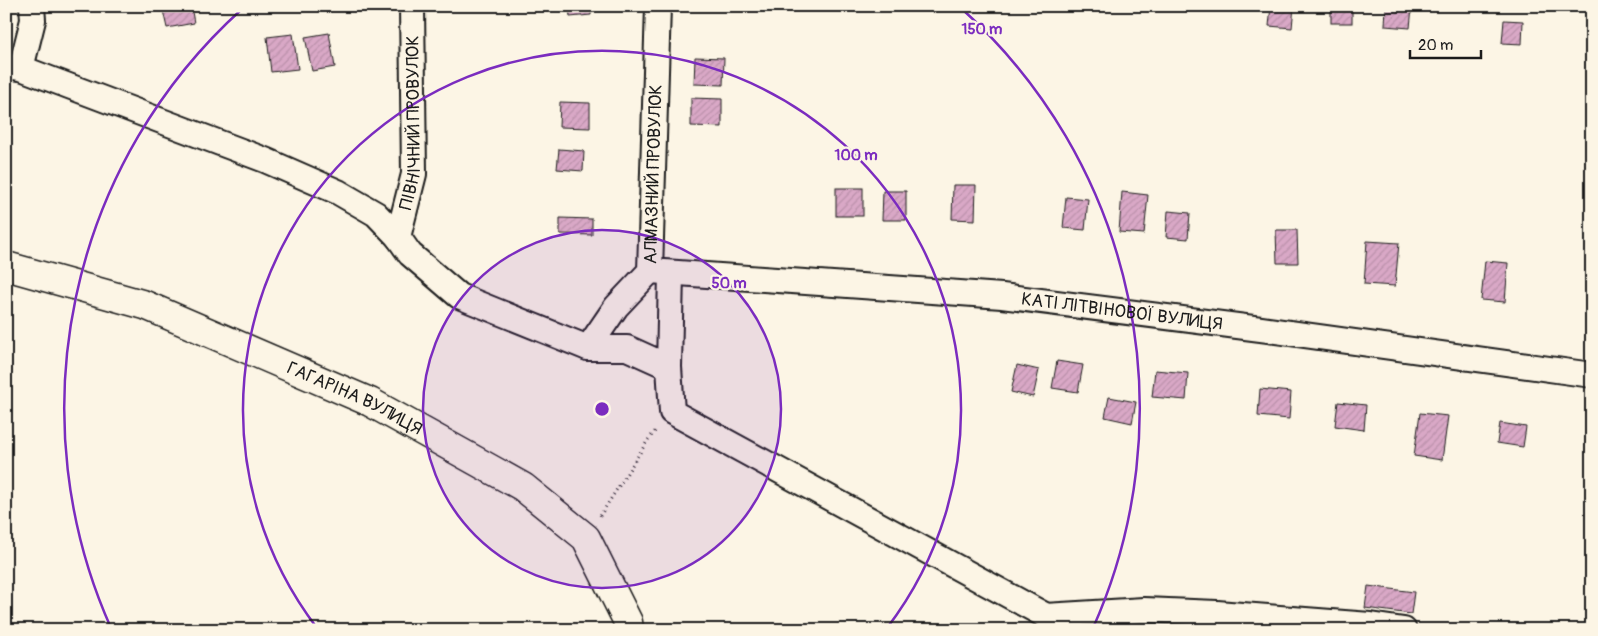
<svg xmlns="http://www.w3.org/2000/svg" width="1598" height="636" font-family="Pangolin,sans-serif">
  <defs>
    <pattern id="building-hatch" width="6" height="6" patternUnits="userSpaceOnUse" patternTransform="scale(1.25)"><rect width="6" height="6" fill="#d9a8c6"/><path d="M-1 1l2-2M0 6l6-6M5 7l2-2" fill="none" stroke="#ba90aa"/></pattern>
  </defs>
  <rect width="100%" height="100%" fill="#fcf5e5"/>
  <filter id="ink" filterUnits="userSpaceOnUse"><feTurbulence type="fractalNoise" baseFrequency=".02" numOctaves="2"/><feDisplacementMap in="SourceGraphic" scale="10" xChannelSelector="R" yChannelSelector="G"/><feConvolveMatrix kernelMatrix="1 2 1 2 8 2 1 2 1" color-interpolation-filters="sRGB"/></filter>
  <g filter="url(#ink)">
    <!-- building -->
    <g fill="url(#building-hatch)" stroke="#1c1c1c">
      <polygon points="162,6 191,6 194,23 167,28"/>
      <polygon points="569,6 591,6 591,15 570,17"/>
      <polygon points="1271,6 1294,6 1292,28 1269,26"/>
      <rect x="1331" y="6" width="21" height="17"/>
      <polygon points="1386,6 1412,7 1410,28 1385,26"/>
      <polygon points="1504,20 1523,21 1522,44 1502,43"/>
      <polygon points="329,33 335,67 312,71 305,37"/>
      <polygon points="293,34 298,69 271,72 267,37"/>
      <polygon points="1587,34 1592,34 1592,52 1586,52"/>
      <polygon points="695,57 724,58 723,85 694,84"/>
      <polygon points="691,98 722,99 722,127 691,126"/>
      <polygon points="560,102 590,103 590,128 559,127"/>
      <polygon points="559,149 584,151 583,171 557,169"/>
      <polygon points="953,185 976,185 975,220 952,219"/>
      <rect x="836" y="188" width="27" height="28"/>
      <polygon points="883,191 906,191 906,220 882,220"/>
      <polygon points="1122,192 1148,195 1144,234 1119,232"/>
      <polygon points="1066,197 1088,199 1085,230 1063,228"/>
      <polygon points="1168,211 1190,213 1188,239 1166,237"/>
      <polygon points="560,218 592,219 592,235 560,234"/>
      <polygon points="1276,230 1297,230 1298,263 1277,263"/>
      <polygon points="1367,241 1399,243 1395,286 1364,284"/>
      <polygon points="1485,261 1508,263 1505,302 1481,300"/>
      <polygon points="1592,272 1592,308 1590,308"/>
      <polygon points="1057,361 1083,365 1078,392 1052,388"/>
      <polygon points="1017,365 1039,370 1033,397 1011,392"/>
      <polygon points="1155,370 1188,373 1186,400 1152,397"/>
      <polygon points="1260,389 1291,392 1289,419 1258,416"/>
      <polygon points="1109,397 1136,402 1132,423 1105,417"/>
      <polygon points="1338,402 1366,405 1364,430 1335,426"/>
      <polygon points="1420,413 1448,416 1442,460 1414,456"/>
      <polygon points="1500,423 1526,427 1523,447 1497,443"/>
      <polygon points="1368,586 1414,592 1411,614 1365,608"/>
    </g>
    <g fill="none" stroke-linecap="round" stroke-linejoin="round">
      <!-- minor casing -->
      <g stroke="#1c1c1c" stroke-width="28">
        <g id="minor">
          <polyline points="6,66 21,68 265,160 338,192 376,214 398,237 410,254 459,296 588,348 627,348 669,367 672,412 1072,630"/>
          <polyline points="21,68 33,20 32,6"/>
          <path id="s1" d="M 398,237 L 414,174 L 412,6"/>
          <path id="s2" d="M 650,271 L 1002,296 L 1261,329 L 1592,375"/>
          <path id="s3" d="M 588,348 L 616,307 L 650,271 L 658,6"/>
          <polyline points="669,367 671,273"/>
          <polyline points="1045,616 1144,610 1217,613 1370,625 1404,630"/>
        </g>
      </g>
      <!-- secondary casing -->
      <g stroke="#1c1c1c" stroke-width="31">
        <g id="secondary">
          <path id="s4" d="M 6,266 L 145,305 L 370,402 L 523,487 L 586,538 L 628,622 L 629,630"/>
        </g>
      </g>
      <!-- path -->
      <polyline stroke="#1c1c1c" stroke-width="3" stroke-dasharray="1 4" stroke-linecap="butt" points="600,516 648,440 657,429"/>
      <!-- minor -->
      <use href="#minor" stroke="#fcf5e5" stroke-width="24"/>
      <!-- secondary -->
      <use href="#secondary" stroke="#fcf5e5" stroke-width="28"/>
    </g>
  </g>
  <!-- distance rings -->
  <circle cx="602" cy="409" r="179" fill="#7b2cbf" fill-opacity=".12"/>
  <g fill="none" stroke="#7b2cbf" stroke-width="2.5">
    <circle cx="602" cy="409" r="179"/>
    <path d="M317 628A359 359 0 1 1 887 628"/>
    <path d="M111 628A538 538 0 0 1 242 9M962 9A538 538 0 0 1 1093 628"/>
  </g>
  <g text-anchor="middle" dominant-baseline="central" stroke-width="4.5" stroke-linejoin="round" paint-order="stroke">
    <!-- street labels -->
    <g font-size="18" fill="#1c1c1c" stroke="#fcf5e5">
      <text stroke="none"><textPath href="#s1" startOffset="116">ПІВНІЧНИЙ ПРОВУЛОК</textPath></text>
      <text stroke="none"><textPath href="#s3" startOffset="196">АЛМАЗНИЙ ПРОВУЛОК</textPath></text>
      <text stroke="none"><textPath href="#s2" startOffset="474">КАТІ ЛІТВІНОВОЇ ВУЛИЦЯ</textPath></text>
      <text stroke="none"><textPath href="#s4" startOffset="374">ГАГАРІНА ВУЛИЦЯ</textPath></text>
    </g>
  </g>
  <circle cx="602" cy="409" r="8" fill="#7b2cbf" stroke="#fcf5e5" stroke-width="2.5"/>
  <g font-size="15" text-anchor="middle" font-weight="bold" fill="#7b2cbf" stroke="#fcf5e5" stroke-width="4.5" stroke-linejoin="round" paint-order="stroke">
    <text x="982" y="34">150 m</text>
    <text x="856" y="160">100 m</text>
    <text x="729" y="288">50 m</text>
  </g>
  <!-- margin -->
  <rect width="1598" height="636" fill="none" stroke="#fcf5e5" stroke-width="25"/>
  <rect x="12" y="12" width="1573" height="611" fill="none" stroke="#1c1c1c" stroke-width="2" filter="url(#ink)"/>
  <!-- scale -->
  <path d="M1410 50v8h71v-8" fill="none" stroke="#1c1c1c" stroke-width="2.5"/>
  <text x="1418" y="50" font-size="15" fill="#1c1c1c" stroke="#fcf5e5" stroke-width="4" paint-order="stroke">20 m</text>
</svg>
